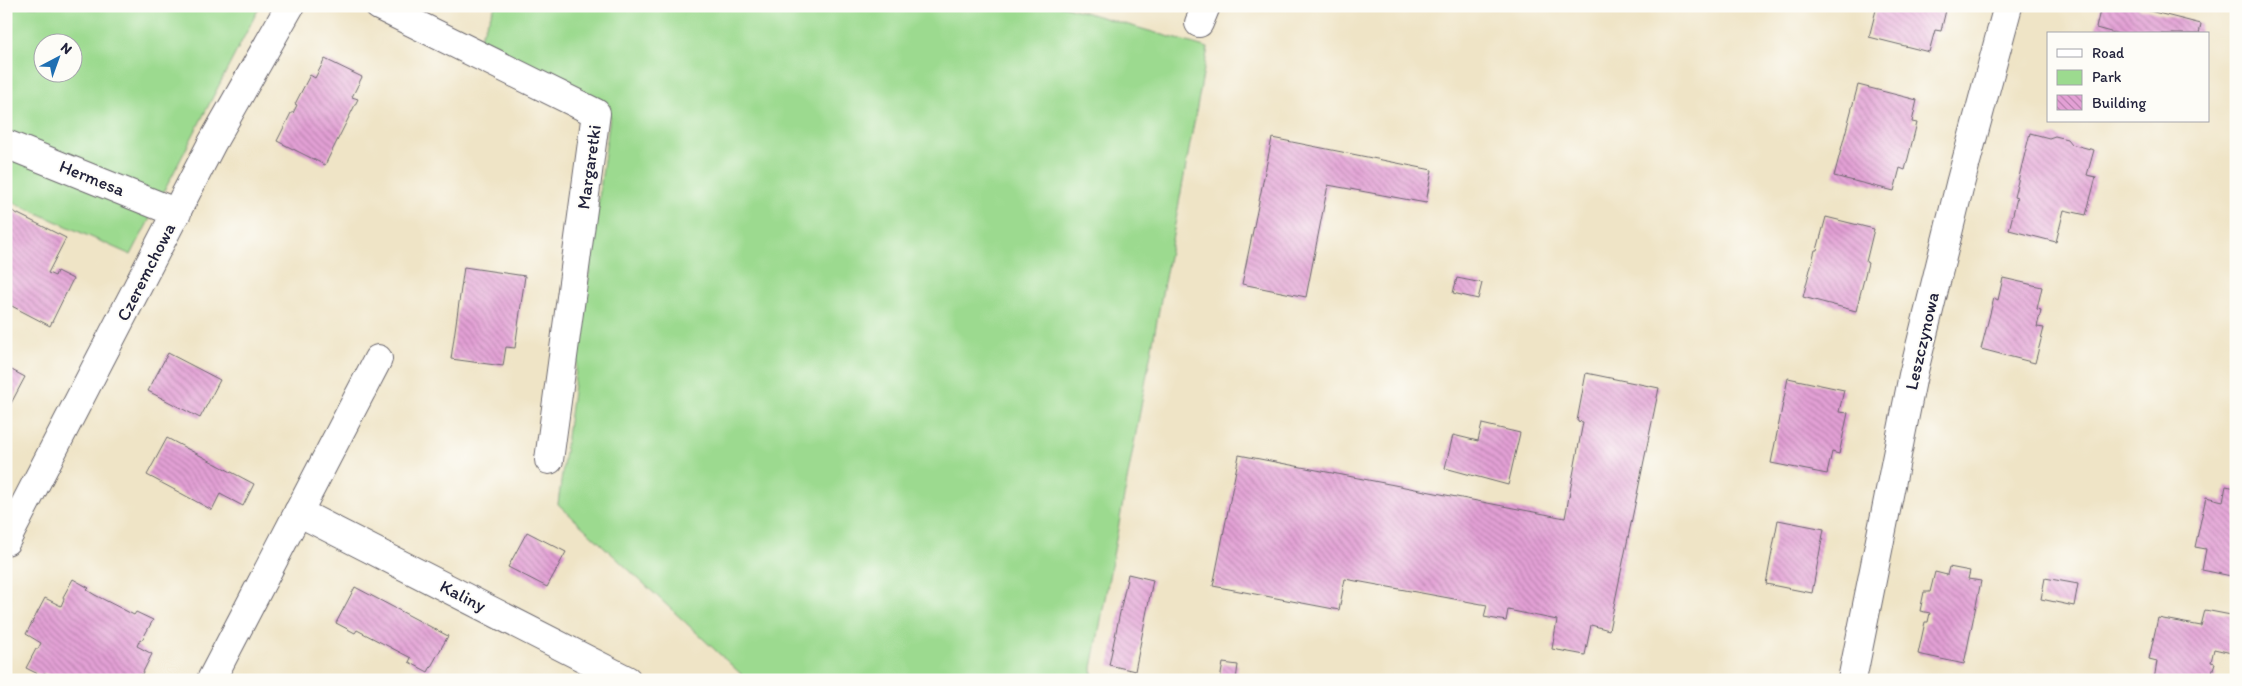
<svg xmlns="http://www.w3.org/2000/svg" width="2242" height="686" font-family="Itim,sans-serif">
  <defs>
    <pattern id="building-back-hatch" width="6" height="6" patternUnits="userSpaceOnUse" patternTransform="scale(1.25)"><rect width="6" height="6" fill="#e3a0d5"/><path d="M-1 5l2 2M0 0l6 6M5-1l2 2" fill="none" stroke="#b882ae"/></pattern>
  </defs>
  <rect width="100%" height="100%" fill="#fdfcf7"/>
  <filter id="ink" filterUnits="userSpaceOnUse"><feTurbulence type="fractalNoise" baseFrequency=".02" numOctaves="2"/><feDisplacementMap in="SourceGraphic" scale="10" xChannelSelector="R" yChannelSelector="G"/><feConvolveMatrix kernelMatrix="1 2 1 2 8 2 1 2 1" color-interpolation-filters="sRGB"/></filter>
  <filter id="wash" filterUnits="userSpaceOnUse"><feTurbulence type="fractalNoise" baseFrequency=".0096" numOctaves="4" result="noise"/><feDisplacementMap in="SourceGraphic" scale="20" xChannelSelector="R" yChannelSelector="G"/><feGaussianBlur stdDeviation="1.12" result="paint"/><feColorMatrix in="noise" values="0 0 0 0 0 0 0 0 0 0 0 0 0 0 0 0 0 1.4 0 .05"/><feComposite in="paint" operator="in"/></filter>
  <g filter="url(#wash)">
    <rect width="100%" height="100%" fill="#efe4c6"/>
    <!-- green -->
    <g fill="#9cda8f" stroke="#5f7e65" fill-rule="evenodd">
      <path d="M 6,6 L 260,6 L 131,255 L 6,199 ZM 42,42 L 72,42 L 72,72 L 42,72 Z"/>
      <polygon points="495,6 1063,6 1208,48 1092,668 1093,680 740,680 741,674 558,504 610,116 472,54"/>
    </g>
    <g id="blocks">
      <!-- building -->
      <g fill="url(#building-back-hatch)">
        <polygon points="1877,6 1947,6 1941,31 1935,30 1929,52 1869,37"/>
        <polygon points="2101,6 2139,6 2138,8 2201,24 2199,34 2118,34 2096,28"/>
        <polygon points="325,59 362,77 352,97 358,99 325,165 277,141 291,113 293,113 297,105 295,104 310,75 315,78"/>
        <polygon points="1858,85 1917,100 1912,122 1917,123 1905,170 1900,168 1894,191 1834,176"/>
        <polygon points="2030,133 2049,138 2055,136 2067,139 2071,144 2094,150 2087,175 2096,177 2086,215 2064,210 2056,242 2009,230 2017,198 2014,197"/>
        <polygon points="1272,138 1432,170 1426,203 1328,185 1306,297 1242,284"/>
        <polygon points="6,208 66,238 48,273 55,276 57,271 73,279 50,326 6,303"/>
        <polygon points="1826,217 1874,229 1866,262 1868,263 1856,311 1803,297 1815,250 1817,250"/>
        <polygon points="464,267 525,276 515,348 506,347 503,366 451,359"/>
        <polygon points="1457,278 1482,283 1478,299 1453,293"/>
        <polygon points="2003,278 2042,287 2037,309 2041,310 2037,327 2044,328 2035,363 1981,349 1994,298 1998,300"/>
        <polygon points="168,353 220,380 200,418 148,391"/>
        <polygon points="6,367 25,377 8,409 6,408"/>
        <polygon points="1586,373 1659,388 1609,630 1591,625 1585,655 1552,649 1557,620 1508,610 1506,621 1484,617 1487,605 1345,579 1339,610 1213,586 1239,455 1565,518 1583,422 1577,421"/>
        <polygon points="1788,378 1844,390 1839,412 1848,413 1839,454 1832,452 1827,474 1771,463"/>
        <polygon points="1482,424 1520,433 1508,485 1445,468 1453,435 1478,441"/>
        <polygon points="167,438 254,484 243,506 220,494 212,510 147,475"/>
        <polygon points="2226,486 2236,488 2236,577 2202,570 2206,549 2195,547 2206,497 2223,501"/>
        <polygon points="1778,520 1824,529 1812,593 1766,584"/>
        <polygon points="527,532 566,552 547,587 508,567"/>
        <polygon points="1949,567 1970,571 1968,579 1981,581 1964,664 1918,654 1925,622 1928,622 1930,613 1920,611 1924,592 1930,592 1935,572 1947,575"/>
        <polygon points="1128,574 1153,580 1135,671 1109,665"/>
        <polygon points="2045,578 2078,584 2074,606 2041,599"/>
        <polygon points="73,579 89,588 87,590 95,595 134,615 136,612 153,620 142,640 140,639 137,646 152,654 139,680 57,680 44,673 42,676 26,668 36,649 38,649 41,643 26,634 45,598 61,606 64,599 63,597"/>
        <polygon points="355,587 448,636 428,672 409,662 411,658 357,630 355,633 336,623"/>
        <polygon points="2205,610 2236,616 2236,654 2214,649 2211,662 2215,663 2212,672 2216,674 2214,680 2154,680 2157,661 2149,659 2158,618 2201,626"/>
        <polygon points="1223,663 1238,665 1236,680 1220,680"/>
      </g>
    </g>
  </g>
  <g filter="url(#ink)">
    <use href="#blocks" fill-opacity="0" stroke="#6a666c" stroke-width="1"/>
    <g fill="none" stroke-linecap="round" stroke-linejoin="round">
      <!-- minor casing -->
      <g stroke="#6a666c" stroke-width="30">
        <g id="minor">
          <polyline points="379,6 596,113 549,460"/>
          <polyline points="1199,23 1206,6"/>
          <polyline points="6,144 177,213"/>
          <polyline points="298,512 627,680"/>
          <polyline points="6,541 212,143 290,6"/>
          <polyline points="211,680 378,359"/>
          <polyline points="1852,680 1913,375 1960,184 2008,6"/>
        </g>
      </g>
      <!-- minor -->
      <use href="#minor" stroke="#fff" stroke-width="28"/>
    </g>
  </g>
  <g text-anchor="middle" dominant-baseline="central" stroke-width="4" stroke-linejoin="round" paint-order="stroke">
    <!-- street labels -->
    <g font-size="18" fill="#22223b" stroke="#fdfcf7">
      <text transform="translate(589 167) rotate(-82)">Margaretki</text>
      <text transform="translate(92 178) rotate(22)">Hermesa</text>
      <text transform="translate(146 272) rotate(-63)">Czeremchowa</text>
      <text transform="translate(1922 341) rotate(-77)">Leszczynowa</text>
      <text transform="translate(463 596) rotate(27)">Kaliny</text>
    </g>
  </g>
  <!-- margin -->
  <rect width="2242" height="686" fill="none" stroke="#fdfcf7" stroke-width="25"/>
  <!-- legend -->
  <rect x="2047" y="32" width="162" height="90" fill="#fdfcf7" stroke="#a5a5ac"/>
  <rect x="2057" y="49" width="25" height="8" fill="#ffffff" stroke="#a5a5ac"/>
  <text x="2092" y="58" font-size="15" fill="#22223b">Road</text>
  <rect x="2057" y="70" width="25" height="15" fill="#9cda8f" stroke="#a5a5ac"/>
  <text x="2092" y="82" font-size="15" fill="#22223b">Park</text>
  <rect x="2057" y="95" width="25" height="15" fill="url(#building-back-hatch)" stroke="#a5a5ac"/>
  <text x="2092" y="108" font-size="15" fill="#22223b">Building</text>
  <!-- north arrow -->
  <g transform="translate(58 58) rotate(41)"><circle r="24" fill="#fdfcf7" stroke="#a5a5ac"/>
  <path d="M0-4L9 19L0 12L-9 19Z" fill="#1f6fb2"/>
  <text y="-8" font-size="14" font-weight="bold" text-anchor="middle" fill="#22223b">N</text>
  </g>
</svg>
